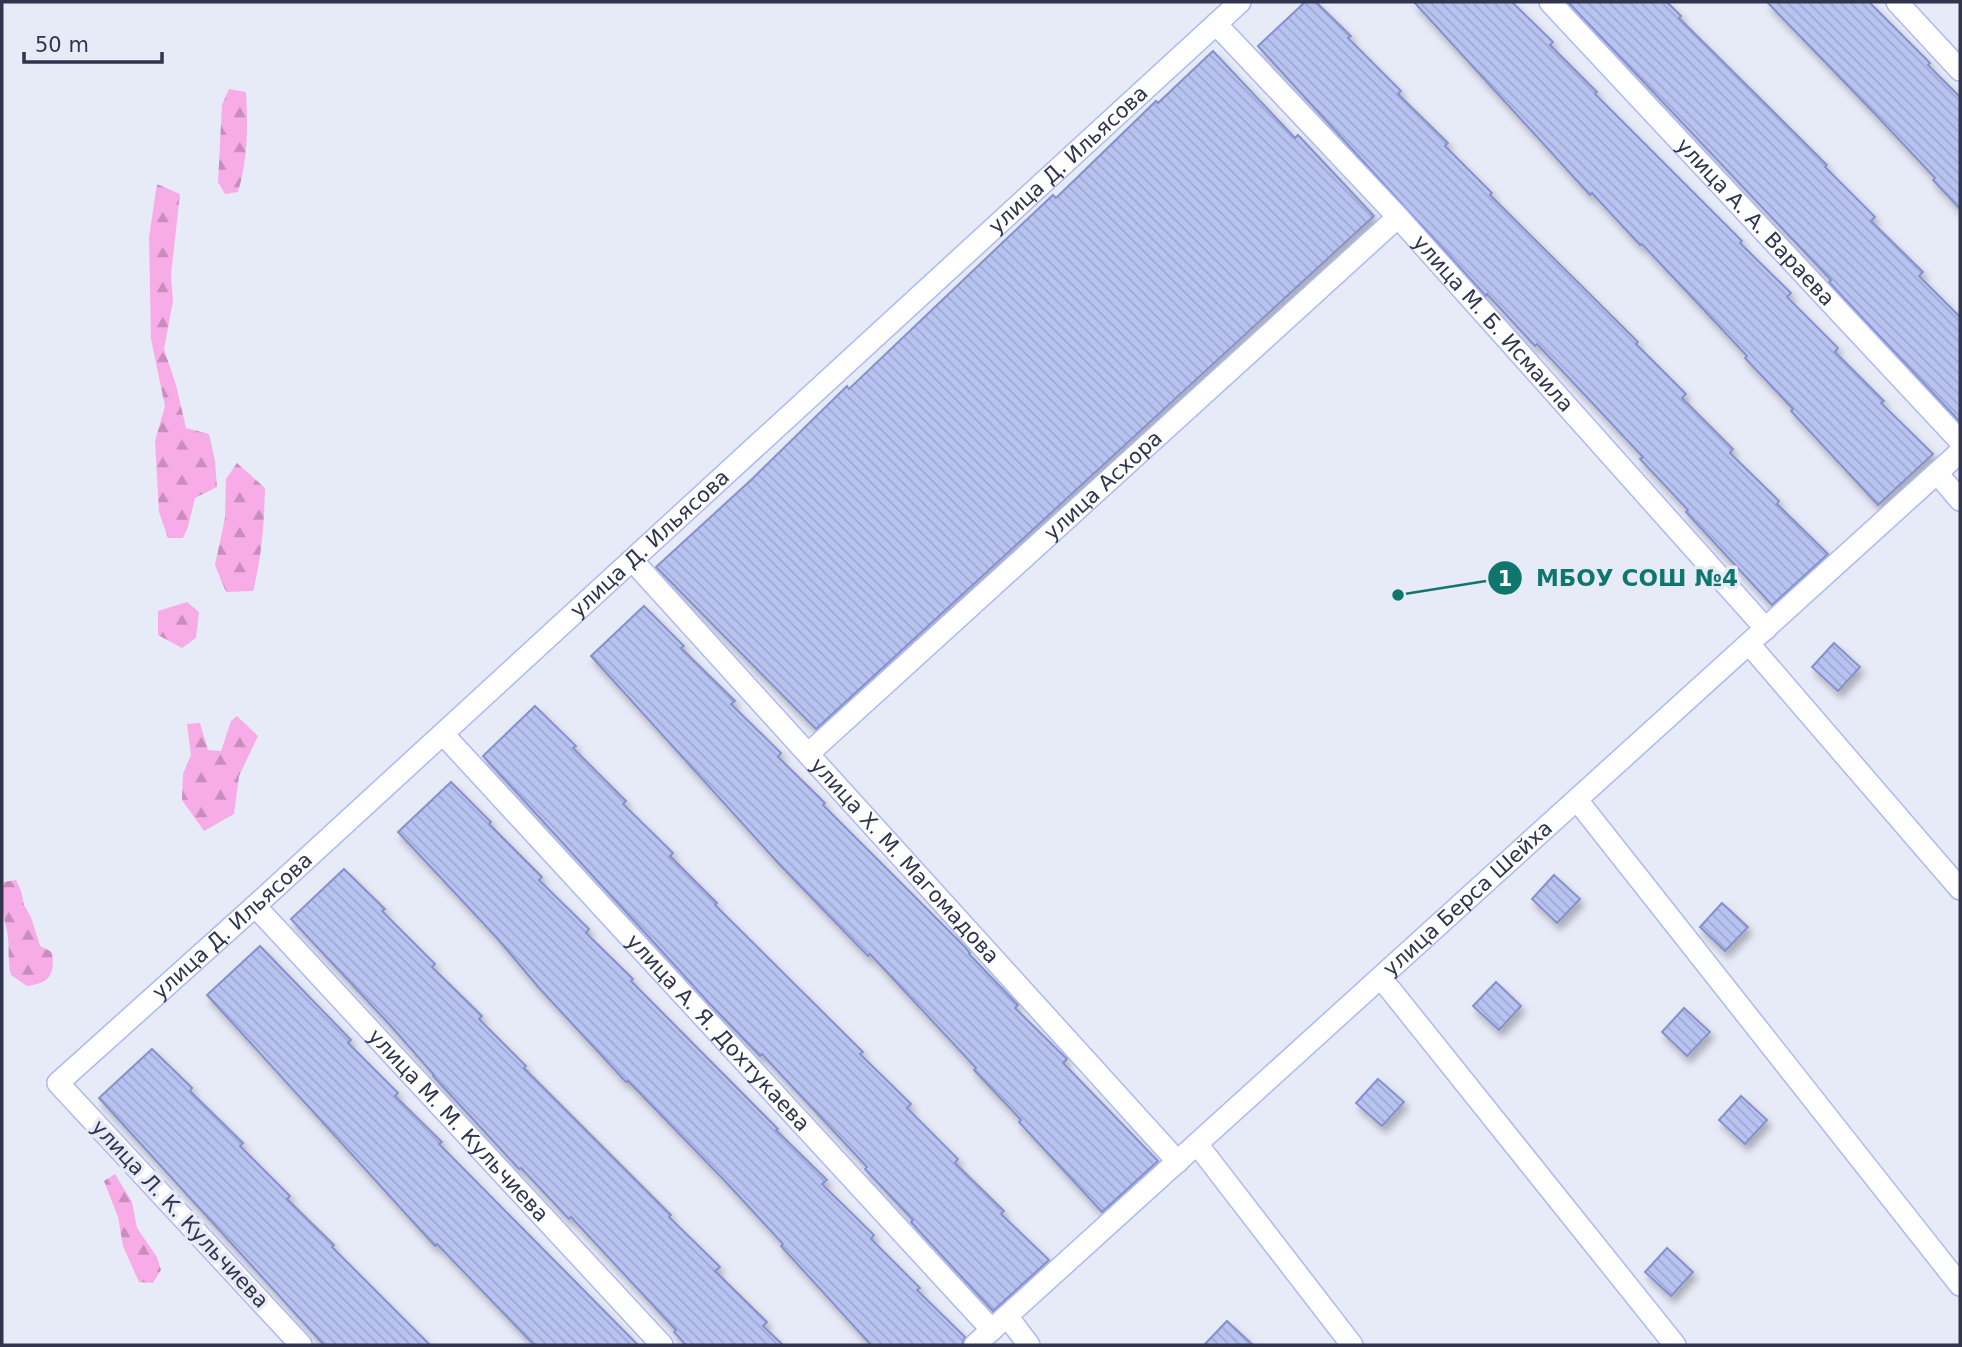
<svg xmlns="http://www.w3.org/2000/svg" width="1962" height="1347" font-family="'DejaVu Sans',sans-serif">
  <defs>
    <pattern id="forest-firs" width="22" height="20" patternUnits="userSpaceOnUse" patternTransform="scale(1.75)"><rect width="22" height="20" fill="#f8ace7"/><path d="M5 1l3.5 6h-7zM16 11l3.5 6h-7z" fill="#c98dbd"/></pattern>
    <pattern id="building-back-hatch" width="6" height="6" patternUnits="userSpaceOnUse" patternTransform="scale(1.75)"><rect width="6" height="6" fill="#b8c3f1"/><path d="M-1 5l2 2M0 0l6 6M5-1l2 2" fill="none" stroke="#9ea8d0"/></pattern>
    <filter id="shadow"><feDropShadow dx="3.5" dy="6" stdDeviation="3.5" flood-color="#0004"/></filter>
  </defs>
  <rect width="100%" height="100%" fill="#e7eaf7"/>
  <!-- forest -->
  <g fill="url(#forest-firs)">
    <path d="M 229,89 L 246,92 C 248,127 248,158 238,192 L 225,194 L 218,182 L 222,105 Z"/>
    <polygon points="157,184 180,194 171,275 173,301 164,349 176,385 186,428 209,434 215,461 217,487 195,498 188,527 183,538 168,538 159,512 155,441 165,406 151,339 149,237"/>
    <path d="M 237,463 L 265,488 C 264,523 262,557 253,591 L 226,592 L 215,565 L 225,518 L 226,479 Z"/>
    <polygon points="187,602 199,612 196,638 182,648 158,635 158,611"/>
    <polygon points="237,716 258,736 239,776 234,814 204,831 182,800 183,774 191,755 187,724 200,723 208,750 221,751 231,721"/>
    <path d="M 16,880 L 21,891 L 24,905 L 31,917 L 40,946 L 52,952 C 55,975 50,983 27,986 L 11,975 C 7,961 10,945 7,931 C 3,915 0,899 4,882 Z"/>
    <polygon points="115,1174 132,1202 137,1228 157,1257 161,1270 153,1283 139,1282 123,1246 118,1217 104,1181"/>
  </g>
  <!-- building -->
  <g fill="url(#building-back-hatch)" stroke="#8591ca" stroke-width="2" filter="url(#shadow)">
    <polygon points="1305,2 1316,2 1351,36 1348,38 1401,91 1398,94 1448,143 1445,146 1492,193 1490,195 1638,342 1636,344 1686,394 1682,398 1733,449 1730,453 1779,501 1777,504 1828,554 1772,605 1686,512 1688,510 1640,459 1643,457 1537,344 1535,346 1487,294 1486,296 1258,46"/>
    <polygon points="1414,2 1512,2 1553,42 1550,45 1597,92 1595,94 1742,241 1740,243 1791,293 1787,297 1838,348 1835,352 1884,401 1881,403 1933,454 1878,505 1791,411 1793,409 1745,358 1747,356 1642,244 1640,245 1592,193 1590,195"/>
    <polygon points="1568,2 1667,2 1681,16 1679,18 1827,165 1825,167 1875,217 1871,221 1923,272 1919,276 1960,317 1960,422 1829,282 1831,280"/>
    <polygon points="1767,2 1869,2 1930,63 1928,65 1960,97 1960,209 1933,180 1935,178 1876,115"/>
    <polygon points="1213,51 1295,138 1298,135 1374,216 816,729 656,567 751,480 847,386 849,389 1001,244 1053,195 1056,198 1156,101 1158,103"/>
    <polygon points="644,606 684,646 681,648 735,701 731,704 781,753 778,757 825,803 823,805 965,947 970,953 969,954 1018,1005 1015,1008 1067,1059 1063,1063 1158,1161 1102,1212 1019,1122 1021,1120 974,1070 976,1068 870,954 868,956 780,865 591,656"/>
    <polygon points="1834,643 1860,667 1838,691 1812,667"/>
    <polygon points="535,706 576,746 573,748 626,801 623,804 673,853 670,856 717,903 715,905 863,1052 860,1054 911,1104 907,1108 958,1159 955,1163 1004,1211 1001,1214 1049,1260 993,1311 911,1222 913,1220 865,1169 867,1167 762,1054 760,1056 711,1005 483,756"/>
    <polygon points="451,782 491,822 489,824 542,877 539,880 589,929 586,933 633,979 631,981 778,1129 776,1130 827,1180 822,1184 874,1235 871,1239 920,1288 917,1290 965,1337 962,1345 871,1345 781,1246 783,1244 724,1180 628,1081 626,1082 540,989 497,938 398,832"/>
    <polygon points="344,869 385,909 382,911 435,964 432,967 482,1016 479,1019 526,1066 524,1068 671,1215 669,1217 720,1267 715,1271 767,1322 763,1326 783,1345 686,1345 674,1332 676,1330 571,1217 569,1219 521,1168 519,1169 433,1076 434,1075 390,1025 291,919"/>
    <polygon points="1554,875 1580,899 1557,923 1532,899"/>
    <polygon points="1722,903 1748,927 1725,951 1700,927"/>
    <polygon points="260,946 351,1040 348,1043 398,1093 395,1096 442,1142 439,1144 638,1345 534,1345 437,1244 435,1246 207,995"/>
    <polygon points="1496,982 1521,1006 1499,1030 1473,1006"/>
    <polygon points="1684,1008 1710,1032 1687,1056 1662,1032"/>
    <polygon points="152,1049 192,1088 190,1091 243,1143 240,1146 290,1196 287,1199 334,1245 332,1247 430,1345 324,1345 99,1098"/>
    <polygon points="1378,1079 1404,1102 1382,1126 1356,1103"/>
    <polygon points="1741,1096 1767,1120 1745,1144 1719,1120"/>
    <polygon points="1667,1248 1693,1272 1671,1296 1645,1272"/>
    <polygon points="1227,1321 1253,1345 1204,1345"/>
  </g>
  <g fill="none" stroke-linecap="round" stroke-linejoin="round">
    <!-- minor casing -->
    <g stroke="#acb9f4" stroke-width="24">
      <g id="minor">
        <path id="s1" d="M 1550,2 L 1960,441"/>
        <polyline points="1897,2 1960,70"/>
        <path id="s2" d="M 1216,24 L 1398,217 L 1766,629"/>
        <polyline points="1937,473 1960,500"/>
        <path id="s3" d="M 632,560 L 1178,1162"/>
        <polyline points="1749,644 1960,889"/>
        <path id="s4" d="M 443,734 L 992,1330"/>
        <path id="s5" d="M 808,754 L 1398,217"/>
        <polyline points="1577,800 1960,1285"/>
        <path id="s6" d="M 255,906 L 662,1345"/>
        <polyline points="1381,978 1675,1345"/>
        <polyline points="1197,1144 1352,1345"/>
        <polyline points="1007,1316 1029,1345"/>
        <path id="s7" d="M 301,1345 L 58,1083 L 255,906 L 1240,2"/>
        <path id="s8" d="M 975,1345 L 1960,452"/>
      </g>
    </g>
    <!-- minor -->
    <use href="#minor" stroke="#fff" stroke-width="21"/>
  </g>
  <g text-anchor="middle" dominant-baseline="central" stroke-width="7" stroke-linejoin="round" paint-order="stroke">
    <!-- street labels -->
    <g font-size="21" fill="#30354d" stroke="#e7eaf7">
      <text stroke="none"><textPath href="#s7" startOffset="1726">улица Д. Ильясова</textPath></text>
      <text stroke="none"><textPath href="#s1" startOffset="301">улица А. А. Вараева</textPath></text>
      <text stroke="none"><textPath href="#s2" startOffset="408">улица М. Б. Исмаила</textPath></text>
      <text stroke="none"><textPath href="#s5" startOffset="399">улица Асхора</textPath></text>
      <text stroke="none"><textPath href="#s7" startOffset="1158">улица Д. Ильясова</textPath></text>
      <text stroke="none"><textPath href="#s3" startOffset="406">улица Х. М. Магомадова</textPath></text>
      <text stroke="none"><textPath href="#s8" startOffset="665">улица Берса Шейха</textPath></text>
      <text stroke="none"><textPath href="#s7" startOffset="592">улица Д. Ильясова</textPath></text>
      <text stroke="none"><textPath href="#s4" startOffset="406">улица А. Я. Дохтукаева</textPath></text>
      <text stroke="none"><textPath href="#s6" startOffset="299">улица М. М. Кульчиева</textPath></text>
      <text transform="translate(180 1214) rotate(47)">улица Л. К. Кульчиева</text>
    </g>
  </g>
  <!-- callouts -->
  <path fill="none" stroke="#0f766e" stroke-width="2.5" d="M1398 595L1505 578"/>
  <g fill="#0f766e" stroke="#e7eaf7" stroke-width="2.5">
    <circle cx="1398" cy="595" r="7"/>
    <circle cx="1505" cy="578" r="18"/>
  </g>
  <g font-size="21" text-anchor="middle" font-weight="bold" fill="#fff">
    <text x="1505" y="586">1</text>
  </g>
  <g font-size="23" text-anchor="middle" font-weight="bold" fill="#0f766e" stroke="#e7eaf7" stroke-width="7" stroke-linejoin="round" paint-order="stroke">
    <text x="1637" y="586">МБОУ СОШ №4</text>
  </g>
  <!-- border -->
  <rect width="1962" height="1347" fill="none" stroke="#30354d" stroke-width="7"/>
  <!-- scale -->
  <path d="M24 52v10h138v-10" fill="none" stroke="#30354d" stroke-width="3.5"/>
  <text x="35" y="52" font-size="21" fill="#30354d" stroke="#e7eaf7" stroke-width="5" paint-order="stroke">50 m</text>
</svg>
